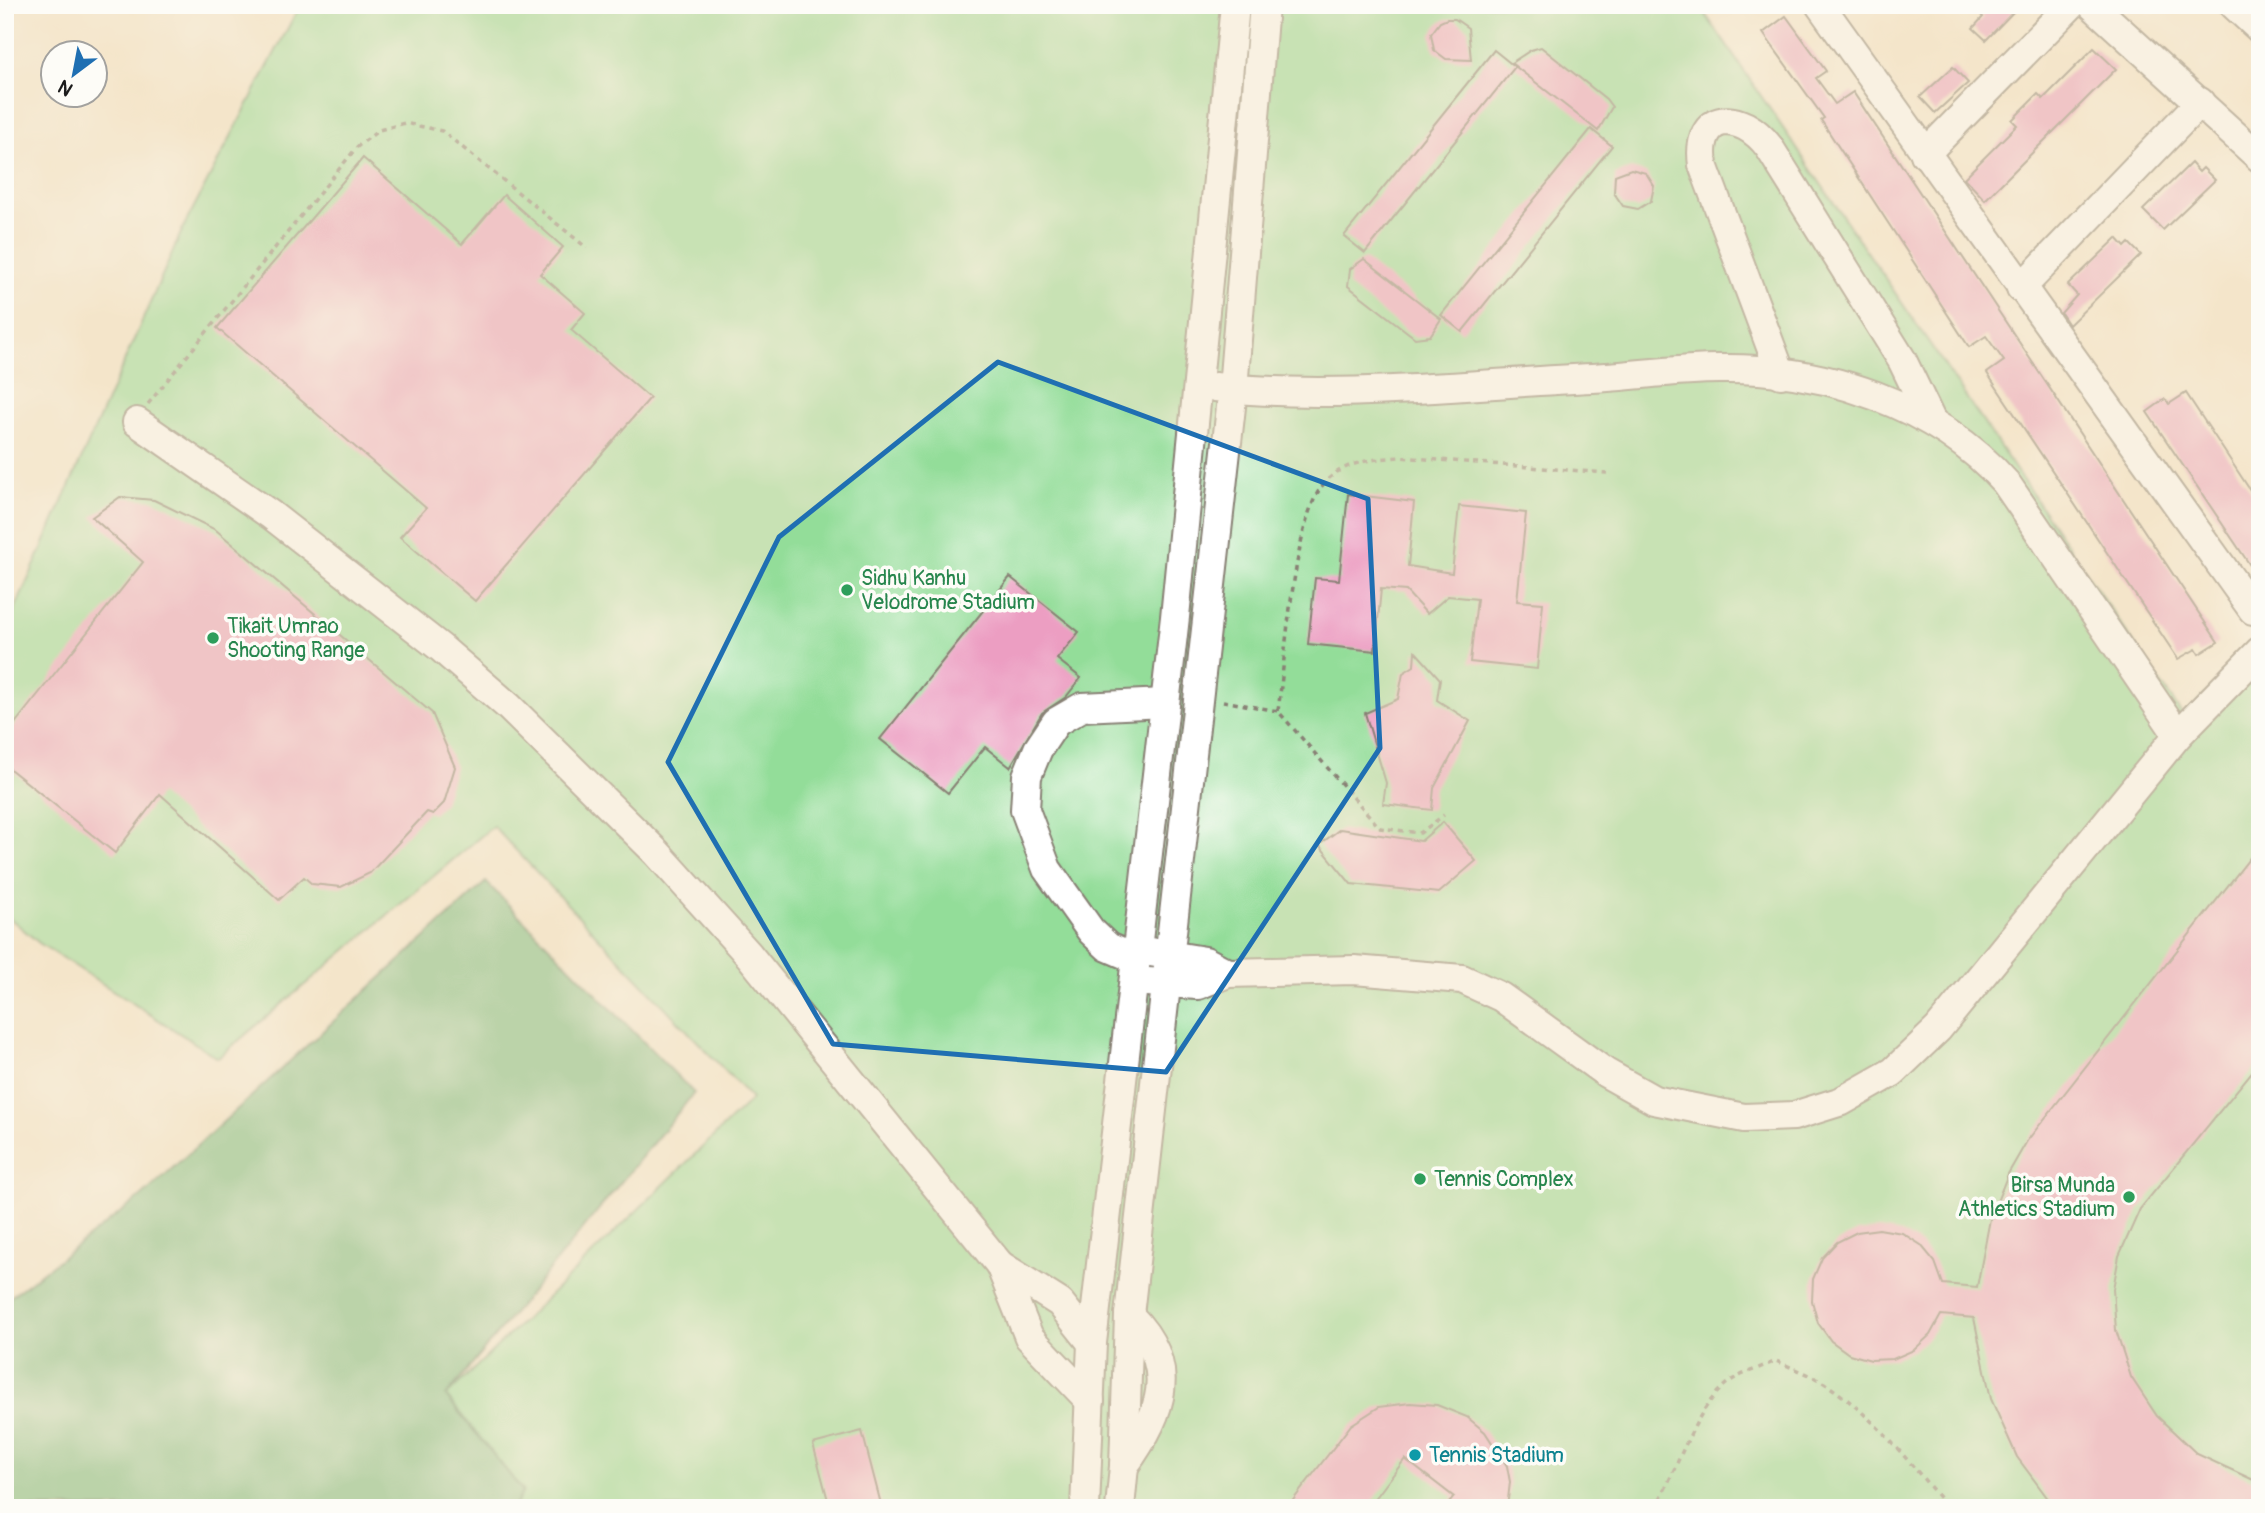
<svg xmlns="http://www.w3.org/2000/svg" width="2265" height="1513" font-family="Pangolin,sans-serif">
  <rect width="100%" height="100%" fill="#fdfcf7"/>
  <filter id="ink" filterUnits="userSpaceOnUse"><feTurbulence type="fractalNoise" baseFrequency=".0143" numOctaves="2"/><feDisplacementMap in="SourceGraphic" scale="14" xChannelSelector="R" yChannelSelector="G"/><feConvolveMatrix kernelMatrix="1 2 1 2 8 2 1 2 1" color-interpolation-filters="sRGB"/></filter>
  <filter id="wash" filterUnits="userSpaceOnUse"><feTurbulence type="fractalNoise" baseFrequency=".00686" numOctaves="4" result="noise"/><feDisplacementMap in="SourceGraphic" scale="28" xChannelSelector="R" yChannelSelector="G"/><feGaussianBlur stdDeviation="1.57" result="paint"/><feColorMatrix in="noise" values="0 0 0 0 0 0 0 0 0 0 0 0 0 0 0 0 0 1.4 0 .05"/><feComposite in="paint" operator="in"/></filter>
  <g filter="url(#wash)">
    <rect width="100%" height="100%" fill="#f4e5cb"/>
    <!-- green -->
    <polygon fill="#93dd99" stroke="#587c5a" stroke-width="2" points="300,5 1699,5 2184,717 2260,638 2260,1508 514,1508 523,1491 446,1396 752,1099 493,826 218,1058 39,943 5,914 5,632 184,226"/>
    <!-- forest -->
    <polygon fill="#76bc81" stroke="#496c4e" stroke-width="2" points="486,882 694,1093 446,1396 523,1491 514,1508 5,1508 5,1301 142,1196"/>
    <g id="blocks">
      <!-- building -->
      <g fill="#ec9ec2">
        <polygon points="1971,5 2020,5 1986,40 1973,28 1983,17"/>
        <polygon points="1786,16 1826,71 1816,78 1835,104 1853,92 2218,642 2199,654 2196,649 2178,659 1987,373 2004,361 1986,336 1969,347 1821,120 1824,118 1763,33"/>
        <polygon points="1447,19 1455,19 1468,28 1471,60 1446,59 1434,50 1431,34 1440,22"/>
        <polygon points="1541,47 1606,99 1612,107 1598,131 1511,63 1531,50"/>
        <polygon points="2094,48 2116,69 1985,200 1964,178 2017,125 2012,120 2038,94 2043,99"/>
        <polygon points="1494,50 1515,67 1365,253 1344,236"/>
        <polygon points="1953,67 1968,83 1935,113 1920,97"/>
        <polygon points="1591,129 1612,146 1462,332 1441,315"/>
        <polygon points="363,158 462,244 504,195 563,247 540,274 585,313 571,330 650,398 475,601 400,537 426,508 217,328"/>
        <polygon points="2191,163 2199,172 2203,168 2215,180 2163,230 2143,210"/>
        <polygon points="1631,169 1646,173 1654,186 1651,201 1638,209 1623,206 1614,193 1615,175"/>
        <polygon points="2117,238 2125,247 2129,243 2141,255 2069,325 2061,313 2077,295 2068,285"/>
        <polygon points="1364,259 1441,319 1430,336 1415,338 1348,286 1350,269"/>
        <polygon points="2186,393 2260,505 2260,580 2147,412 2165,399 2169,404"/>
        <polygon points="1348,494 1414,502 1408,566 1452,573 1459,506 1526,513 1517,601 1543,603 1537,669 1470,662 1477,599 1448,596 1427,614 1406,591 1381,589 1375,651 1308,644 1315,578 1339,580"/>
        <polygon points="120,497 154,500 216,530 432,713 455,767 444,803 433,814 427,812 370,873 341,887 312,884 304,877 279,900 160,794 115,853 5,765 5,736 143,562 92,517"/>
        <polygon points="1010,577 1079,632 1057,659 1081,678 1066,697 1042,713 1010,767 985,747 948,793 880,739"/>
        <polygon points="1415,651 1440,679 1437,700 1470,721 1434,788 1432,810 1383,804 1386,783 1365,713 1398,699 1403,673 1414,666"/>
        <polygon points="1443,822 1476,861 1439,893 1351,884 1319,845 1340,829 1421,841"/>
        <polygon points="2260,845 2260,1062 2140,1209 2119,1256 2113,1289 2116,1330 2131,1377 2157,1416 2197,1454 2260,1483 2260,1508 2055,1508 2017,1457 1991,1399 1974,1318 1941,1315 1930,1335 1914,1350 1893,1359 1871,1360 1849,1354 1831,1341 1818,1323 1812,1301 1813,1279 1822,1258 1837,1242 1857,1232 1879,1229 1902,1233 1921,1245 1935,1262 1943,1284 1977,1287 1990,1219 2008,1174 2027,1141"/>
        <polygon points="1410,1403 1437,1405 1467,1417 1485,1432 1507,1466 1510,1482 1507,1508 1445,1508 1454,1497 1405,1459 1368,1508 1287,1508 1351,1425 1379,1407"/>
        <polygon points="862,1431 882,1508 830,1508 813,1444"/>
      </g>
    </g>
  </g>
  <g filter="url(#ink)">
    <use href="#blocks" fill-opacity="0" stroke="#888074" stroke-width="2"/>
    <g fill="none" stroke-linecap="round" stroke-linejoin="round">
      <!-- minor casing -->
      <g stroke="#888074" stroke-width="32">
        <g id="minor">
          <polyline points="1820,5 2253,610"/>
          <polyline points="2092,5 2260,158"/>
          <polyline points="2234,5 2260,29"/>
          <polyline points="1925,154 2071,5"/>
          <polyline points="2021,288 2200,102"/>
          <path d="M 1781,374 L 1703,165 C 1695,110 1741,110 1769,147 L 1902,360 L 1932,422"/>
          <path d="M 1215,387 C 1338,400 1469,384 1592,378 C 1634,376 1677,369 1719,369 C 1823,367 1936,404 2006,483 L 2178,735"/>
          <polyline points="137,422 271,515 441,648 508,706 657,853 749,955 1000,1265 1029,1337 1090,1401"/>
          <polyline points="1150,952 1205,961 1228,973"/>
          <polyline points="1136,959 1108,947 1091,931 1047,869 1025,810 1027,776 1038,749 1056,722 1082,707 1165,703"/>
          <polyline points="1147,982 1198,985 1228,973 1354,970 1462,979 1501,997 1606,1073 1654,1100 1744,1118 1794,1116 1842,1101 1893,1072 1938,1029 2178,735 2260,651"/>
          <polyline points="1000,1265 1060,1303 1092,1343"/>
          <path d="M 1124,1466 C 1163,1413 1180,1366 1129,1315"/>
          <polyline points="1085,1508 1092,1343 1175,617 1235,5"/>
          <polyline points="1120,1508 1124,1466 1129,1315 1233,389 1264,5"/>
        </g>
      </g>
      <!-- path -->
      <g stroke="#888074" stroke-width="3.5" stroke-dasharray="5 5" stroke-linecap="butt">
        <polyline points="148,404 357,147 379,130 405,123 442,131 587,248"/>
        <polyline points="1223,701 1278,711 1380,828 1420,833 1444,815"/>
        <path d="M 1278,711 C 1285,661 1294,521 1322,486 C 1340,462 1372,459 1400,457 L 1607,473"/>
        <path d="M 1655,1508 C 1678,1469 1693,1412 1726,1384 C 1739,1374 1760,1368 1776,1361 C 1790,1367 1807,1373 1821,1381 C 1872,1413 1909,1462 1948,1508"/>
      </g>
      <!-- minor -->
      <use href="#minor" stroke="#fff" stroke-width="28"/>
    </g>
  </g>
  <!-- marked area -->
  <path d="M0 0H2265V1513H0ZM 998,362 L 1368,499 L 1380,748 L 1166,1072 L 833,1044 L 668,762 L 779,537 Z" fill="#f4e5cb" fill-opacity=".55" fill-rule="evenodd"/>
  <path fill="none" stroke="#1f6fb2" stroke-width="5" stroke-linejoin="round" d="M 998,362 L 1368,499 L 1380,748 L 1166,1072 L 833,1044 L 668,762 L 779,537 Z"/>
  <!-- markers -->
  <g fill="#2e9e5b" stroke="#fdfcf7" stroke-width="2.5">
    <circle cx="847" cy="590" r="7"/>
    <circle cx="213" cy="638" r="7"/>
    <circle cx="1420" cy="1179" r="7"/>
    <circle cx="2129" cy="1197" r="7"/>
  </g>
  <circle fill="#0f9aa8" stroke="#fdfcf7" stroke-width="2.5" cx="1415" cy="1455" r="7"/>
  <g text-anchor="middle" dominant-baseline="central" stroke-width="7" stroke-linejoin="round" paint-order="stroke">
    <!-- leisure labels -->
    <g font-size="21" fill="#27864d" stroke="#fdfcf7" text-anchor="start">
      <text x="861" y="578">Sidhu Kanhu<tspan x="861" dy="24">Velodrome Stadium</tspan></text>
      <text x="227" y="626">Tikait Umrao<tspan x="227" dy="24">Shooting Range</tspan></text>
      <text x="1434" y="1179">Tennis Complex</text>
      <text x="2115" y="1185" text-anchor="end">Birsa Munda<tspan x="2115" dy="24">Athletics Stadium</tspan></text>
    </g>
    <!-- culture labels -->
    <g font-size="21" fill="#0d838f" stroke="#fdfcf7" text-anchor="start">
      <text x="1429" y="1455">Tennis Stadium</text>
    </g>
  </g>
  <!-- margin -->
  <rect width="2265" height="1513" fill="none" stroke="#fdfcf7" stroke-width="28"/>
  <!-- north arrow -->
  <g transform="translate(74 74) rotate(212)"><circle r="33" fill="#fdfcf7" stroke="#a3a29f" stroke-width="2"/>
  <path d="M0-5L12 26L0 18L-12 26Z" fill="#1f6fb2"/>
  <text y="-10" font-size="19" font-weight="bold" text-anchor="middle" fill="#1c1c1c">N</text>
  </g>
</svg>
